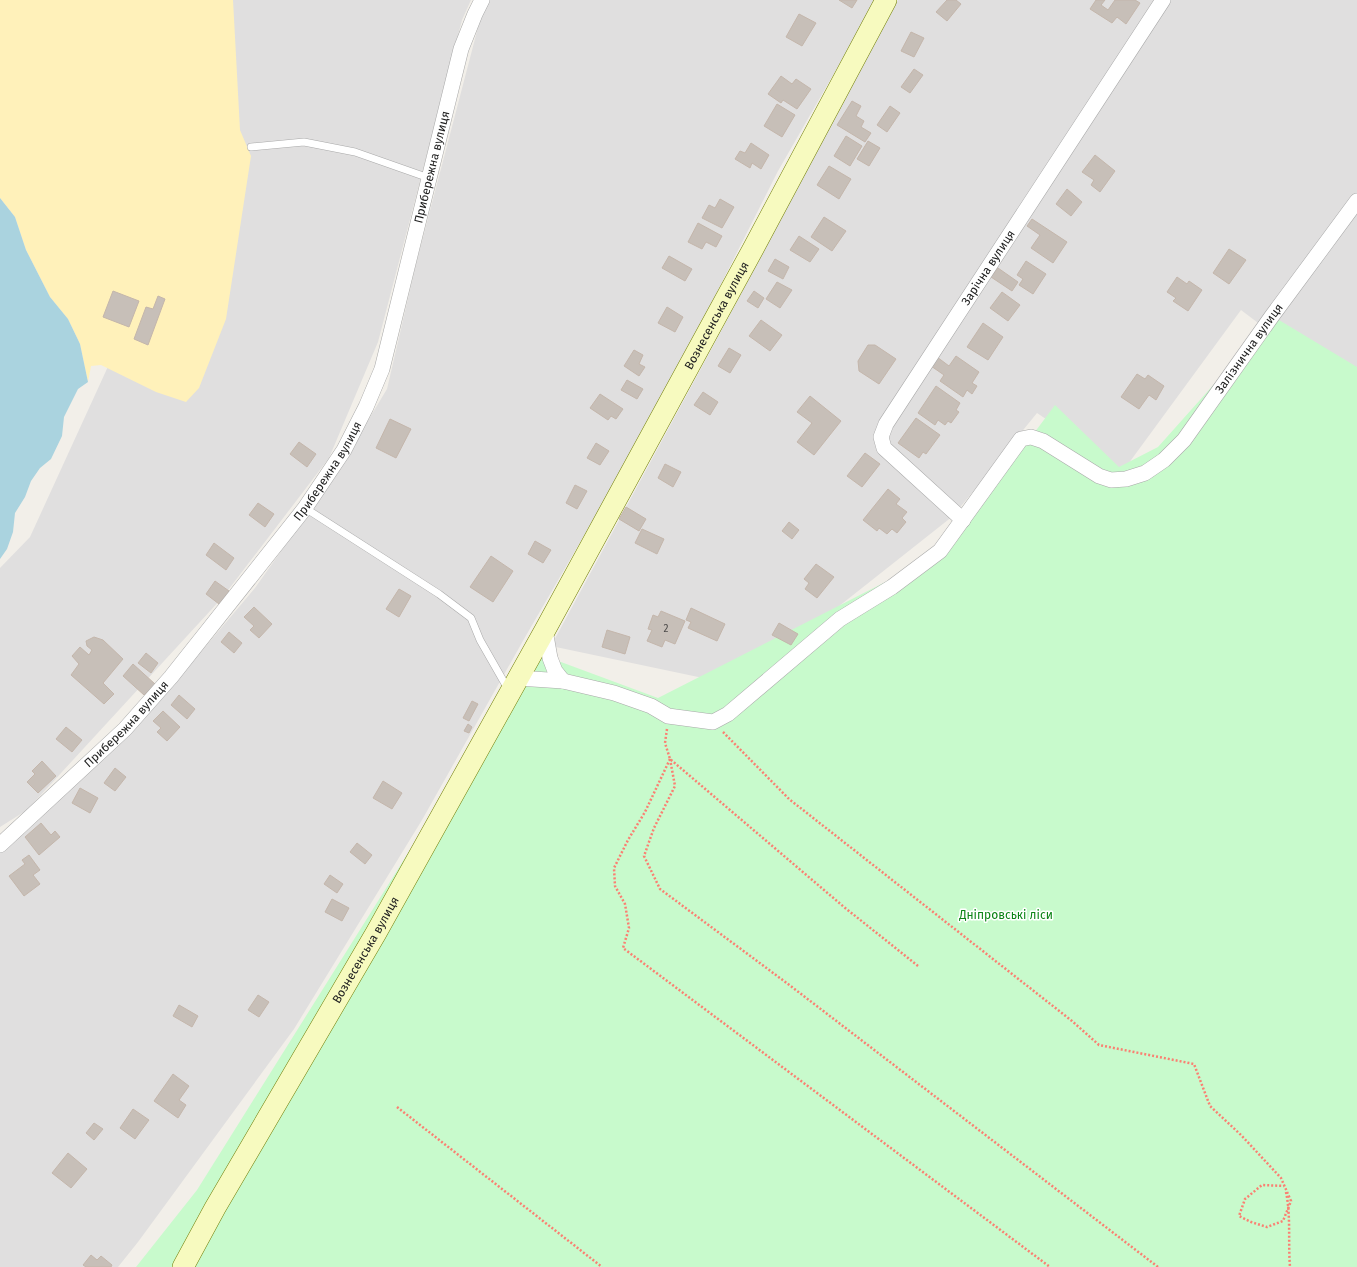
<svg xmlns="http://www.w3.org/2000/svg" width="1357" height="1267" font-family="'Fira Sans',sans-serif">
  <rect width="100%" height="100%" fill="#f2efe9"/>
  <!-- residential -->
  <g fill="#e0dfdf">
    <polygon points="42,0 471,0 462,20 378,342 329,458 222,598 27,810 0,827 0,568 30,537 111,360"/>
    <polygon points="490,0 876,0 778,171 663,399 524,639 422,820 294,1029 138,1242 118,1267 0,1267 0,853 30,828 162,698 255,588 337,472 387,389 416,264 481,16"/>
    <polygon points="898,0 1357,0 1357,398 1241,310 1123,471 1037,413 953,516 800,637 703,678 551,646 711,350"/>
  </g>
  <!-- sand -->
  <polygon fill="#fff1ba" points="0,0 233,0 240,130 251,156 226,319 199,388 186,402 156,392 101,365 91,366 88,382 80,344 68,319 50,297 26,250 15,217 0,198"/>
  <!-- park -->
  <polygon fill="#c8facc" points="1274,317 1357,367 1357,1267 136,1267 197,1190 534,652 658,698 946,551 1055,405 1119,467 1158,447"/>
  <!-- water -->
  <polygon fill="#aad3df" points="0,198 15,217 26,250 50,297 68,319 80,344 88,382 78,389 64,417 62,436 51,459 40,468 31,481 25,497 15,513 13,532 7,549 0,559"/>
  <!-- building -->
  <g fill="#c7bfb8" stroke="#c4b6ab">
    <polygon points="839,0 857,0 852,8"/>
    <polygon points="947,0 956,0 961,4 947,21 936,12"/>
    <polygon points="1096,0 1105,0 1101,5 1108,10 1115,0 1135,0 1140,3 1126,24 1117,17 1112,23 1090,9"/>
    <polygon points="799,14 816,23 802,46 786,37"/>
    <polygon points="911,32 924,38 914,57 901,51"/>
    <polygon points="914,69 923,75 910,93 901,87"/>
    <polygon points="781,76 792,84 796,79 811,89 797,109 783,100 781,103 768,94"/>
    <polygon points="852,101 861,106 856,116 864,121 861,127 871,133 865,142 837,125"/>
    <polygon points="777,104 795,115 782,137 764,126"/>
    <polygon points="890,106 900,113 887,132 877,125"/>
    <polygon points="846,136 862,146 850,166 834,156"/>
    <polygon points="868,141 880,148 869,166 857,159"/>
    <polygon points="751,143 769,155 761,169 752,163 750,168 735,159 740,151 745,153"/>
    <polygon points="1095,155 1115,171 1100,192 1091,185 1094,180 1082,172"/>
    <polygon points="829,166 851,179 839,199 817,185"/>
    <polygon points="1067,189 1082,202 1071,216 1056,204"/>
    <polygon points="720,199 734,207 722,228 702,218 709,205 715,208"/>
    <polygon points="824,217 846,231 832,251 811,237"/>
    <polygon points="1032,219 1067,242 1053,263 1031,248 1040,235 1027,226"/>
    <polygon points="698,223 722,236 716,247 706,242 702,249 688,242"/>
    <polygon points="799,236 819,249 810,262 790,250"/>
    <polygon points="1229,249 1246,260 1229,284 1213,273"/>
    <polygon points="669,256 692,269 685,281 662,268"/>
    <polygon points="775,259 789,267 783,279 768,271"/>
    <polygon points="1026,261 1046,274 1033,294 1019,285 1023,279 1017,275"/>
    <polygon points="998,268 1018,282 1012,291 991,277"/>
    <polygon points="1177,277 1187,284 1189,281 1202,290 1188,311 1173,301 1176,298 1167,292"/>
    <polygon points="777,282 792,290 780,308 766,299"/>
    <polygon points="113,291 139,301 129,327 103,317"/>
    <polygon points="754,291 764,298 758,308 747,301"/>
    <polygon points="1002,292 1020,305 1008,321 990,308"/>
    <polygon points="158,296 165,299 148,345 134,339 146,307 153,309"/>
    <polygon points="667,307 683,317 675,332 658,323"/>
    <polygon points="761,320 782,335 770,351 749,336"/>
    <polygon points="983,323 1003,337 988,360 967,347"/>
    <polygon points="868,345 875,345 896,359 879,384 859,371 858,361"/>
    <polygon points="729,348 741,355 730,373 718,366"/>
    <polygon points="634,350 643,355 639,364 645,367 639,376 624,366"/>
    <polygon points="956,356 979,372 972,383 977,386 972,394 967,390 963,397 940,381 944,375 931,366 937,357 949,366"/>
    <polygon points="1137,374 1145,379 1148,375 1164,386 1156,400 1149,395 1139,409 1121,397"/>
    <polygon points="627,380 643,389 637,399 621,390"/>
    <polygon points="936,386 960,403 956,410 959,412 951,423 948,421 945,425 938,420 935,425 918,413"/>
    <polygon points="703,392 718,402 710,415 694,405"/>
    <polygon points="600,394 623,409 616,419 611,416 608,420 590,408"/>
    <polygon points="810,396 841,421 814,455 797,442 812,423 797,412"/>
    <polygon points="916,418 940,435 926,454 923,452 919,458 898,443"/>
    <polygon points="390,419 411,429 396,458 376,448"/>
    <polygon points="299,442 316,454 307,467 290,454"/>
    <polygon points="596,443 609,451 600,465 587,458"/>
    <polygon points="865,453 880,464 862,487 847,476"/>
    <polygon points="665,464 681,472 673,487 658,478"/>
    <polygon points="575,485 587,491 577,509 566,503"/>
    <polygon points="888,489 900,499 896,504 907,512 902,518 906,522 897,533 892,529 887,534 879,528 877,531 863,520"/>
    <polygon points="258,503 274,514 265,527 249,515"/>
    <polygon points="626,507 646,519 639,531 619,519"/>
    <polygon points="789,522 799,530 792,539 782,531"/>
    <polygon points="642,529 664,539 657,554 635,543"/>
    <polygon points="535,541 551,550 543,563 528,554"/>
    <polygon points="214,543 234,558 226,570 206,555"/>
    <polygon points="491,556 513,571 493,602 470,587"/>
    <polygon points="816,564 834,577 817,598 805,589 809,583 804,579"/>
    <polygon points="215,581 229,591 219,604 206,594"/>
    <polygon points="399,589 411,596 399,617 386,609"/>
    <polygon points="254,607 272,624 259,638 250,630 254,626 244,617"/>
    <polygon points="691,608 725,624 717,641 688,628 691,622 686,620"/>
    <polygon points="661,611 685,621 675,644 665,640 662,647 647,641 652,630 648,629 653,615 658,617"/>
    <polygon points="779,623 798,634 791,645 772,635"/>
    <polygon points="607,630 630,637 625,654 602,647"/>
    <polygon points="229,632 242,643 234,653 221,642"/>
    <polygon points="94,637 103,640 123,659 103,683 114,694 104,704 71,675 79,664 72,656 80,647 89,655 92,650 87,646 86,641"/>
    <polygon points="146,653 158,663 151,673 138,663"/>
    <polygon points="133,664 155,684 144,695 123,676"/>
    <polygon points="179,695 195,709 187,719 171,705"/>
    <polygon points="472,701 478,704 469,721 463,718"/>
    <polygon points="163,711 180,727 167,741 157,732 161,728 153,721"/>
    <polygon points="468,724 472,727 469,733 464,731"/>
    <polygon points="66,727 82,740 72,752 56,739"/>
    <polygon points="42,761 56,776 38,793 27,782 35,774 32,771"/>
    <polygon points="115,768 126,777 115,791 104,783"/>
    <polygon points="383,781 402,793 392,809 373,798"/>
    <polygon points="80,788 98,798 90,813 72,803"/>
    <polygon points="41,823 51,835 55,831 60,837 39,855 25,837"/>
    <polygon points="357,843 372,855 365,864 350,852"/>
    <polygon points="29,855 40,870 33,875 40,884 24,896 9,876 25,864 22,860"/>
    <polygon points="330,875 343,884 337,893 324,884"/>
    <polygon points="332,899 349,908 342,921 325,912"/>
    <polygon points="258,995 269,1002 259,1017 248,1010"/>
    <polygon points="179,1005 198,1016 192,1027 173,1016"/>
    <polygon points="173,1074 189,1086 179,1100 186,1105 178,1118 154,1101"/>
    <polygon points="133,1109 149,1120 135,1139 120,1128"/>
    <polygon points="94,1123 103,1129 94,1140 86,1133"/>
    <polygon points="68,1153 87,1169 71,1188 52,1173"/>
    <polygon points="91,1255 97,1260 101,1256 112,1265 111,1267 86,1267 83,1265"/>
  </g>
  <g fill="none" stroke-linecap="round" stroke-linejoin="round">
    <!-- service casing -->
    <g stroke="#a9a9a9" stroke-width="8">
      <g id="service">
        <polyline points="251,147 304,142 355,152 429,178"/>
        <polyline points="305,508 439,594 471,618 480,640 508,689"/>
      </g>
    </g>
    <!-- minor casing -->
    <g stroke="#a9a9a9" stroke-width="16">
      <g id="minor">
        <path id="s1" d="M 963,520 L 884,448 L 881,437 L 886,424 L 1163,0"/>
        <polyline points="545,630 550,658 555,671 563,681"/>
        <path id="s2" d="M 518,678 L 563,681 L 614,693 L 651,706 L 668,716 L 713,722 L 728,714 L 840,619 L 892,587 L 940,551 L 1021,439 L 1031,437 L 1043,441 L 1099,476 L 1111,480 L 1126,479 L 1145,473 L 1164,460 L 1184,440 L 1272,316 L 1357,201"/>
        <path id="s3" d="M 0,845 L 125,729 L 171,677 L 305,508 L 344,450 L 366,407 L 382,369 L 461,49 L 475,14 L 482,0"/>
      </g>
    </g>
    <!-- secondary casing -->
    <g stroke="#707d05" stroke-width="22">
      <g id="secondary">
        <path id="s4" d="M 183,1267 L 215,1208 L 376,933 L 545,630 L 753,249 L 886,0"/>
      </g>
    </g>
    <!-- path -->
    <g stroke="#fa8072" stroke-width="2.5" stroke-dasharray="2 2" stroke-linecap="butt">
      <polyline points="667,729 665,743 670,759 844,907 918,966"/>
      <polyline points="723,732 789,799 1072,1021 1099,1045 1194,1064 1210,1106 1241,1135 1281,1178 1291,1201 1283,1221 1267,1227 1251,1222 1239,1216 1245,1199 1262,1185 1284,1186"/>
      <polyline points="670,759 675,786 654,828 644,856 660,889 788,984 1158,1267"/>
      <polyline points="670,759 645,812 628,840 614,868 615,886 625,904 629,928 623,948 1050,1267"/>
      <polyline points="397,1107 602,1267"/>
      <path d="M 1286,1192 C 1291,1216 1288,1242 1290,1267"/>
    </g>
    <!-- service -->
    <use href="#service" stroke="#fff" stroke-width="7"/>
    <!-- minor -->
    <use href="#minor" stroke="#fff" stroke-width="15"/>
    <!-- secondary -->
    <use href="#secondary" stroke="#f7fabf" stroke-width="21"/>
  </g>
  <g text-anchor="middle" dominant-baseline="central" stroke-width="3" stroke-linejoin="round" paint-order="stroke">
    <!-- number labels -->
    <g font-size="10" fill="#4b4948">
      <text x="666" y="629">2</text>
    </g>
    <!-- street labels -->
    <g font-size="12" fill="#222" stroke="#fff">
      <text stroke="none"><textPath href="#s3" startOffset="823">Прибережна вулиця</textPath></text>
      <text stroke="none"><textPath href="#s1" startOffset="319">Зарічна вулиця</textPath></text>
      <text stroke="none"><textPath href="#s4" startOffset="1091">Вознесенська вулиця</textPath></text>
      <text stroke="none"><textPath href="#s2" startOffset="925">Залізнична вулиця</textPath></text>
      <text stroke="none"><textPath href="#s3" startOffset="499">Прибережна вулиця</textPath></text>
      <text stroke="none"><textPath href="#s3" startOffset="175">Прибережна вулиця</textPath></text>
      <text stroke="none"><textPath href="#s4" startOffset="366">Вознесенська вулиця</textPath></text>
    </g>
    <!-- park labels -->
    <g font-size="12" fill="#0c8416" stroke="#fff">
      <text x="1006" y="915">Дніпровські ліси</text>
    </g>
  </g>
</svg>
